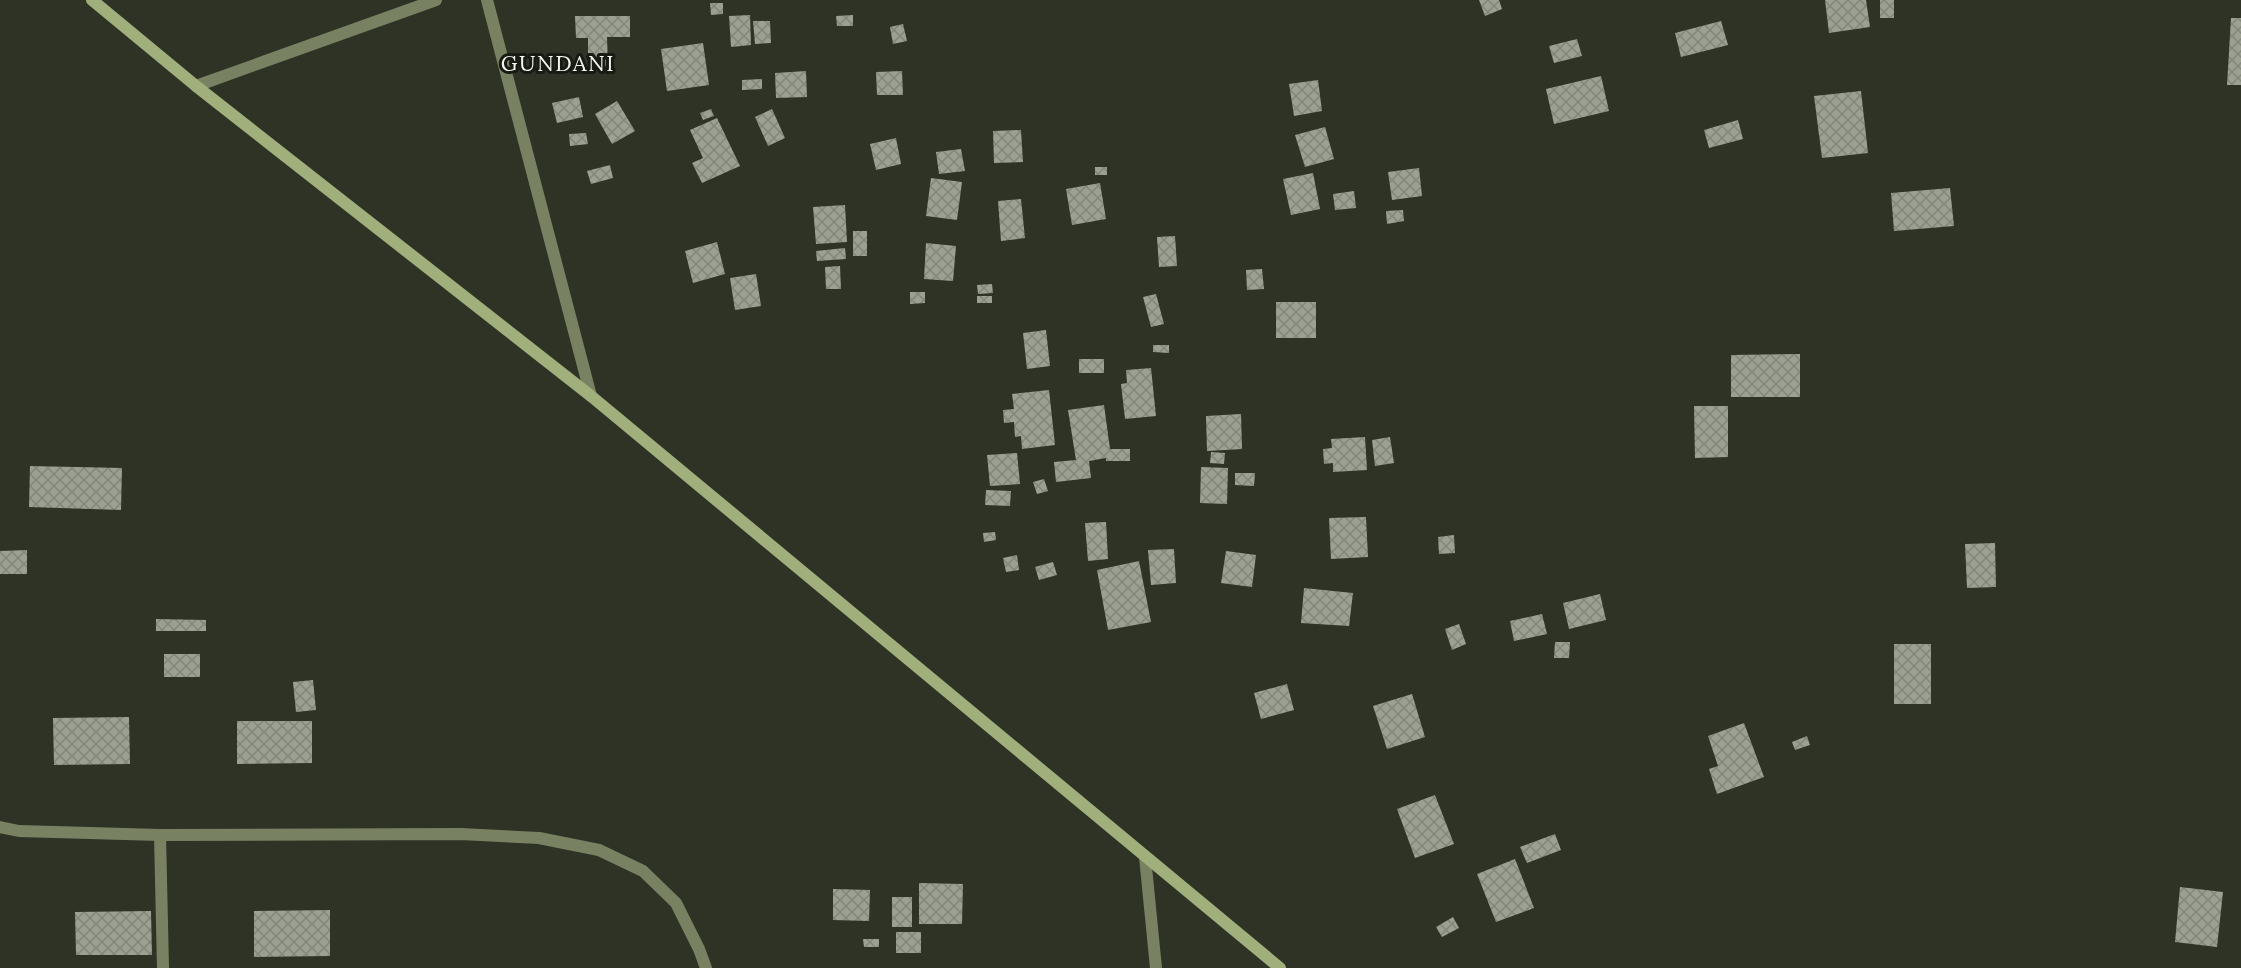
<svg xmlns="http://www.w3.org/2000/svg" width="2241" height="968" font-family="Lora,serif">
  <defs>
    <pattern id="building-cross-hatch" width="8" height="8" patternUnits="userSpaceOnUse" patternTransform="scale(1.5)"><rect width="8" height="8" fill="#9ba091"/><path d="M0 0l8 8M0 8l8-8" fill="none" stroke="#82867b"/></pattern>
  </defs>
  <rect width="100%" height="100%" fill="#2f3326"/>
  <!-- building -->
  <g fill="url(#building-cross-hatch)">
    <polygon points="1479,0 1499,0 1502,9 1485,16"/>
    <polygon points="1825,0 1866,0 1870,27 1829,33"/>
    <rect x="1880" y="0" width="14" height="18"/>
    <polygon points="710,3 723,3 723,14 711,15"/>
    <polygon points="750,15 751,45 731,47 729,16"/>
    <polygon points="853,15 853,26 837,26 836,16"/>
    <polygon points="575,16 630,16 630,37 607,37 608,66 588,67 588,38 576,38"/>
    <polygon points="2231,18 2241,18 2241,85 2227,85"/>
    <polygon points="753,21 770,21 771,43 755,44"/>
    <polygon points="1721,21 1728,45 1681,57 1675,33"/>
    <polygon points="903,24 907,41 893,44 890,27"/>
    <polygon points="1577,39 1582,56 1554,63 1549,46"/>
    <polygon points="703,43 709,85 667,91 661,49"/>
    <polygon points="806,71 807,97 776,98 775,73"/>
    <polygon points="902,71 903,95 877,95 876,72"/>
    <polygon points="1601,76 1609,111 1554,124 1546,89"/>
    <polygon points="762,79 762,89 742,90 742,80"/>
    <polygon points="1318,80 1322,111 1294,116 1289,84"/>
    <polygon points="1861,91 1868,153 1822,158 1814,96"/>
    <polygon points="579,97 583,117 557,123 552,103"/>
    <polygon points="617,101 635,131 612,144 595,114"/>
    <polygon points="711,109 714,116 703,120 700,113"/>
    <polygon points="772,109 785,138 768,146 755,117"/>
    <polygon points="717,118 740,166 702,183 692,163 703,158 690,130"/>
    <polygon points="1738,120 1743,139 1709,148 1704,130"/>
    <polygon points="1325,127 1334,159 1305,167 1295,135"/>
    <polygon points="1021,130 1023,162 994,163 993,131"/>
    <polygon points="586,133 588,144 570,146 569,134"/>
    <polygon points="896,138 901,164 876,170 870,144"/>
    <polygon points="961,149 965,171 939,174 936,152"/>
    <polygon points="610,165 613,178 591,184 587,171"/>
    <rect x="1095" y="167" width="12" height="8"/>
    <polygon points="1419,168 1422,196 1392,200 1388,172"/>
    <polygon points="1313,173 1320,209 1291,215 1283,179"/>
    <polygon points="931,178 962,182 957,220 926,216"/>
    <polygon points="1100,183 1106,219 1072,225 1066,189"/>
    <polygon points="1950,188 1954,226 1894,231 1891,193"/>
    <polygon points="1354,191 1356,208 1335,210 1333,194"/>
    <polygon points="1021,199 1025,238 1001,241 998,201"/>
    <polygon points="845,205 847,242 816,244 813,207"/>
    <polygon points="1403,210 1404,221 1387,224 1386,211"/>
    <rect x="853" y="231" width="14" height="25"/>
    <polygon points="1175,236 1177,266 1159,267 1157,237"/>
    <polygon points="717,242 725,274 693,283 685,251"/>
    <polygon points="926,243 956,246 953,281 924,279"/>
    <polygon points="845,248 846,259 817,261 816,251"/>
    <polygon points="840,266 841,289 826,289 825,267"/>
    <polygon points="1262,269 1264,289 1247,290 1246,270"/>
    <polygon points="756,274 761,306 735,310 730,278"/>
    <polygon points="992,284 993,293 978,294 977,285"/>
    <polygon points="910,292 925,292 925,303 910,304"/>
    <polygon points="1156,294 1164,324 1151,327 1143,297"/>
    <rect x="977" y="296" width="15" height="7"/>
    <rect x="1276" y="302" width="40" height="36"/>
    <polygon points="1046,330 1050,366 1027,369 1023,333"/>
    <polygon points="1153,345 1169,345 1169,353 1153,352"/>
    <polygon points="1800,354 1800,397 1731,397 1731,355"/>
    <rect x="1079" y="359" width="25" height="14"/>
    <polygon points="1151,368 1156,416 1125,419 1121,384 1127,383 1126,370"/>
    <polygon points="1049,390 1055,445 1022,449 1021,436 1015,437 1014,422 1004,423 1003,410 1014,409 1012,394"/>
    <polygon points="1104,405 1110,449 1130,449 1130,461 1106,461 1106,458 1089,461 1091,478 1056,482 1054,462 1076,460 1068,410"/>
    <polygon points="1694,406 1728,406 1728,457 1695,458"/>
    <polygon points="1241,414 1242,449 1207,451 1206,416"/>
    <polygon points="1365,437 1367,470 1333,472 1333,463 1324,464 1323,449 1332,448 1331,439"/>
    <polygon points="1390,437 1394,463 1375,466 1372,440"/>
    <polygon points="1211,452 1225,453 1224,464 1210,463"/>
    <polygon points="1017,453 1020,484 990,486 987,455"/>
    <polygon points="30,466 122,468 121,510 29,507"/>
    <polygon points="1201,467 1228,468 1227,504 1200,503"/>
    <polygon points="1235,473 1255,473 1254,486 1235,485"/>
    <polygon points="1044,479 1048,491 1037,494 1033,482"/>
    <polygon points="986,490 1011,491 1010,506 985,505"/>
    <polygon points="1366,517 1368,557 1331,559 1329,518"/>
    <polygon points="1106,522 1108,559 1088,561 1085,523"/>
    <polygon points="995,532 996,540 984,542 983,533"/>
    <polygon points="1454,535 1455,553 1439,554 1438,537"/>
    <polygon points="1995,543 1996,587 1967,588 1965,544"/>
    <polygon points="1174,549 1176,583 1151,585 1148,550"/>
    <polygon points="27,550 27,574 0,574 0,551"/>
    <polygon points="1226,551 1256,555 1252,587 1221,583"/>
    <polygon points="1017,555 1019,570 1006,572 1003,558"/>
    <polygon points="1139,561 1151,622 1108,630 1097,570"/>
    <polygon points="1053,562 1057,575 1039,580 1035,567"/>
    <polygon points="1304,588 1353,593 1349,626 1301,623"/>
    <polygon points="1600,594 1606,620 1569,629 1563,603"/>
    <polygon points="1542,614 1547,634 1514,641 1510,621"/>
    <polygon points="156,619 206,620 206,631 156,631"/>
    <polygon points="1459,624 1466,644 1452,650 1445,629"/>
    <polygon points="1555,642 1570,642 1569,658 1554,658"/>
    <rect x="1894" y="644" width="37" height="60"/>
    <rect x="164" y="654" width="36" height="23"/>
    <polygon points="313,680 316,710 296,712 293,682"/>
    <polygon points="1287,684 1294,710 1261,719 1254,693"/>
    <polygon points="1412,694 1425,737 1387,749 1373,706"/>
    <polygon points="129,717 130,764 54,765 53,718"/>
    <polygon points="237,721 312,721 312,763 237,764"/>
    <polygon points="1744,723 1764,777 1717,794 1709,769 1718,766 1708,736"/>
    <polygon points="1807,736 1810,745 1795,750 1792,742"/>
    <polygon points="1435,795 1454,844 1415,858 1397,809"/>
    <polygon points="1555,834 1561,850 1527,863 1520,847"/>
    <polygon points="1515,859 1534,908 1496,922 1477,874"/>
    <polygon points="919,883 963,884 962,924 919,924"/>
    <polygon points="2180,887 2223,892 2217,947 2175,942"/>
    <polygon points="833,889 870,890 869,921 833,920"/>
    <rect x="892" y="897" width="20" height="30"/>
    <polygon points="330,910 330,956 254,957 254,911"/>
    <polygon points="151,911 152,955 76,955 75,912"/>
    <polygon points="1453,917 1459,928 1442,937 1436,927"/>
    <rect x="896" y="932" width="25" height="21"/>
    <polygon points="863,939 879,939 879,947 864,947"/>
  </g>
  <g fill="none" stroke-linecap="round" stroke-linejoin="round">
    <!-- street -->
    <g stroke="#788262" stroke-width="12">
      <polyline points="487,0 591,396"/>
      <polyline points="196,86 436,0"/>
      <polyline points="0,827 19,831 160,835 461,834 539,838 599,850 643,871 676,903 699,949 706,968"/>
      <polyline points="160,835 163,968"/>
      <polyline points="1145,857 1156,968"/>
    </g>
    <!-- secondary -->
    <polyline stroke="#a0af7c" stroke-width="12" points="92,0 196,86 591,396 1280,968"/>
  </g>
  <g text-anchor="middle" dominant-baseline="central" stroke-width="6" stroke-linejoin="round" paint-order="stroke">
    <!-- quarter labels -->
    <g font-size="22" letter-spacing="1.5" fill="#f3f6ed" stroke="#181a14">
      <text x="558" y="63">GUNDANI</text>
    </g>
  </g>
</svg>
